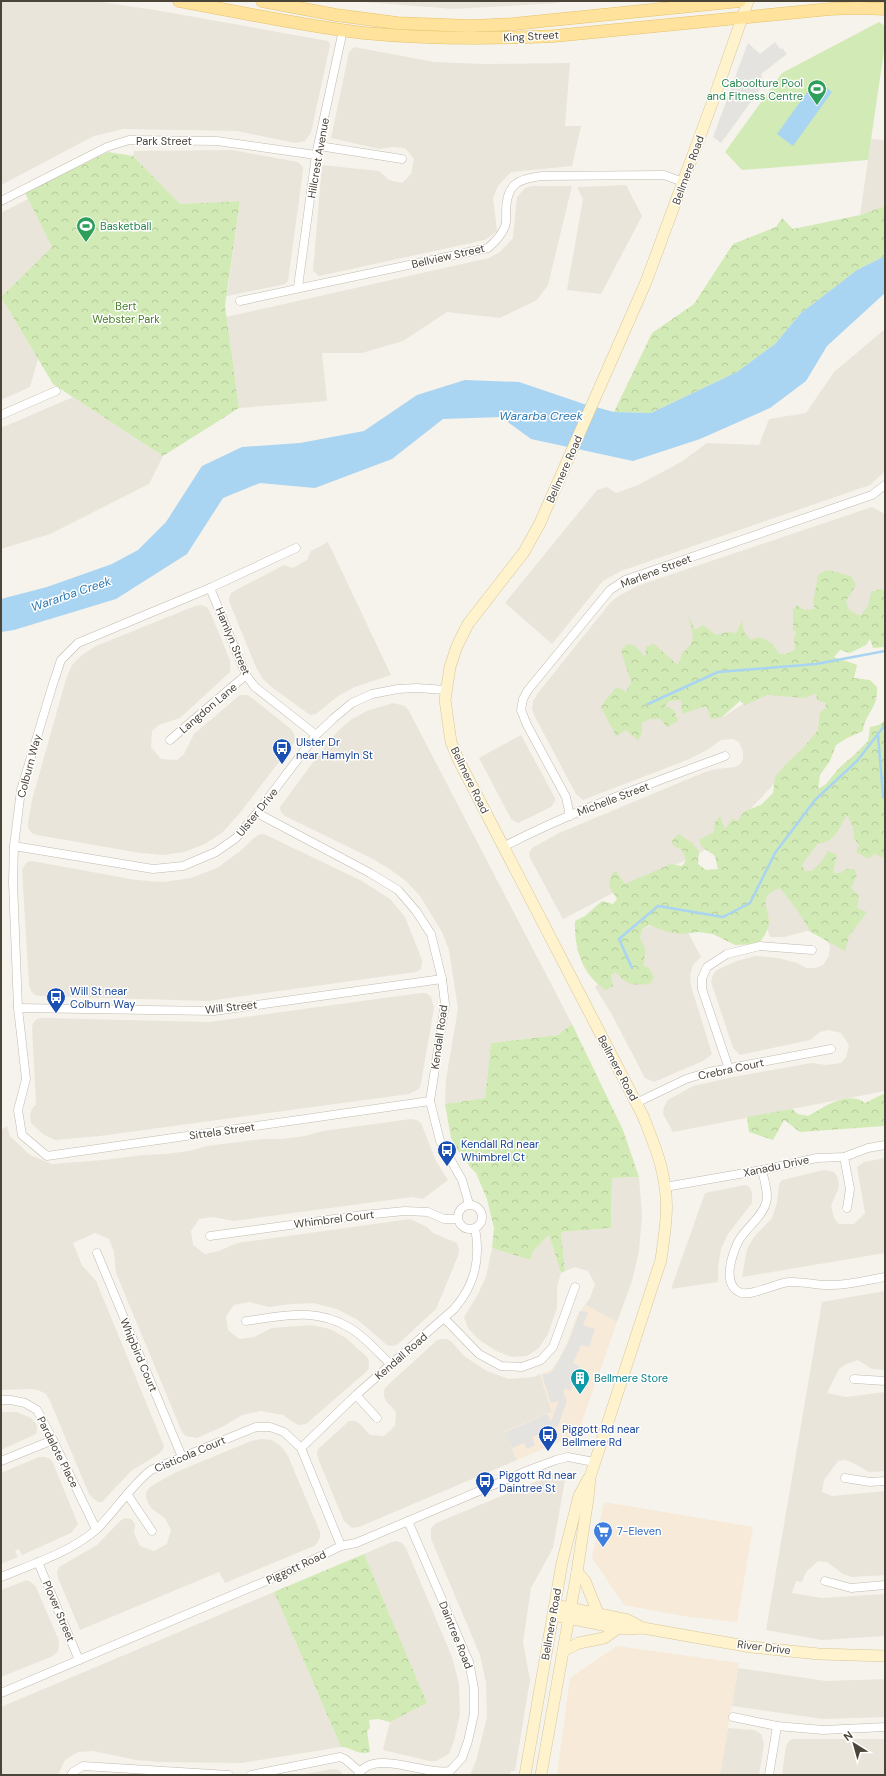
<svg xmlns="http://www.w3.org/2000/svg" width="886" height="1776" font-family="'DM Sans',sans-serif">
  <defs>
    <pattern id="forest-crowns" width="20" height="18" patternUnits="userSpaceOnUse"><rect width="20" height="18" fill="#d2eab5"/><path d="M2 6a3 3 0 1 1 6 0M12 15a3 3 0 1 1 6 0" fill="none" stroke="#b6ca9c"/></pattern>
  </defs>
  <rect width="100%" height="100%" fill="#f6f3ec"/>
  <!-- residential -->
  <g fill="#eae5da">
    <polygon points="1,1 94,1 155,10 328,41 330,45 311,133 305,141 295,143 237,131 123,129 94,136 1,185"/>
    <polygon points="351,1 559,1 559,3 454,9"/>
    <polygon points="354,47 434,62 483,64 570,63 565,126 581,126 572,166 511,172 498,186 493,198 497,231 485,240 319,276 313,271 322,165 379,171 389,180 402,183 411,174 414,159 405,148 393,147 379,149 331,138 349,52"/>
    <polygon points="871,139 885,140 885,206 860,215"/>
    <polygon points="232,150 298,162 303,167 303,171 288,281 285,284 281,285 227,296 240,201 180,204 133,156 134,151"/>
    <polygon points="626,185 642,216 601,294 567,290 583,199 577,187"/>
    <polygon points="532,186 572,186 548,285 537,300 500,318 447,312 403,341 362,353 322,353 327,401 239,408 226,317 489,258 500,252 513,238 517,197 525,188"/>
    <polygon points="28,199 52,247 1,297 1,213"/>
    <polygon points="1,297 38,359 30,387 1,400"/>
    <polygon points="885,329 885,469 883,473 870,485 621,571 603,581 552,644 505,603 597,490 607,487 616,493 638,485 681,462 707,443 759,445 769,419 806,413 834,372"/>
    <polygon points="73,397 163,456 149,484 50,534 1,549 1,428"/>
    <polygon points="872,507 885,514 885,614 797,651 778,655 750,642 615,728 671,701 714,693 723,717 765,690 817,691 827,708 823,728 807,749 738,822 715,844 690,859 642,878 563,919 530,858 529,853 532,848 559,833 705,772 716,769 736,767 741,763 743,759 743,752 739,742 733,739 721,740 707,750 687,760 583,800 576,794 535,717 532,709 533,701 538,693 610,603 617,597 637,586"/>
    <polygon points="328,542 391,675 355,687 338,696 316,714 310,715 273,688 262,678 255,665 230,604 229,599 231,593 236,590 284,565 293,568 307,560 311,551"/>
    <polygon points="201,605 207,607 210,612 230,660 230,672 180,718 159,725 152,731 151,747 161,759 177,760 184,754 194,734 240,695 247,695 252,698 291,729 294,734 295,740 293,744 239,814 223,832 205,844 184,852 163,855 140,853 37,835 32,833 28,828 28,823 32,800 66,679 72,665 82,655 96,646 195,606"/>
    <polygon points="393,703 405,706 409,711 572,1024 558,1035 491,1043 485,1098 445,1104 446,1079 458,1009 449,950 442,932 420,896 407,882 391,870 373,859 285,816 281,812 280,807 328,742 340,729 352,719 367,711"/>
    <polygon points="521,735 555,798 555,801 551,807 518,823 511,819 479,758"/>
    <polygon points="851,809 885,852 885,1091 673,1132 663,1114 664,1107 668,1100 693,1086 733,1077 812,1063 826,1065 841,1063 846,1057 849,1045 841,1033 829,1030 820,1032 810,1040 740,1055 733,1048 711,982 713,975 717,970 737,961 755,956 778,958 797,963 806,968 815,968 823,965 829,956 830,947 827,940 819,934 807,931 784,937 770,937 760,908 767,887"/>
    <polygon points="264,834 362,881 390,899 405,917 422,960 422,965 420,970 416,972 208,1001 41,996 35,995 31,991 29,985 22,870 24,866 27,862 32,861 136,880 163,882 191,878 217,868 239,852 253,839 258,835"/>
    <polygon points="649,926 685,927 701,957 693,965 690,975 691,986 712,1054 703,1061 654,1082 645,1078 611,1013 595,987 617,968 642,964 646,957 645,950 641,943 641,931"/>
    <polygon points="421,993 426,993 431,997 434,1008 421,1083 419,1089 409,1094 100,1136 55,1140 44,1135 31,1123 30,1115 32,1109 36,1104 32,1028 33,1023 37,1019 44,1018 209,1022"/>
    <polygon points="411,1119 417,1120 421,1123 436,1161 448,1180 423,1199 412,1197 234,1221 213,1217 199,1219 191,1231 193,1245 205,1254 219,1251 237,1243 410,1219 427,1227 433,1233 457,1243 459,1250 458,1256 436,1309 398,1344 393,1346 387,1345 358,1320 337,1309 313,1303 291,1304 269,1307 249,1302 234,1305 226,1316 228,1330 239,1339 254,1337 272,1328 311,1325 330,1329 346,1338 367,1357 369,1362 369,1368 366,1372 306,1424 299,1425 293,1422 283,1415 261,1411 242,1415 224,1426 197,1438 186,1436 182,1432 116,1273 114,1252 109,1239 95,1233 73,1243 82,1265 96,1281 164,1446 162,1451 157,1455 131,1471 102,1502 98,1502 93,1498 89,1494 50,1401 46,1394 38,1390 30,1389 1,1390 1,1130 7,1126 10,1136 30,1155 52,1164 103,1160 144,1155 165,1154 189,1151 207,1146 262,1139 282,1139 305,1136 323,1131"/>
    <polygon points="885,1158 885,1253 742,1277 747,1249 754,1237 772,1218 777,1203 779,1184 782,1180 824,1170 834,1172 837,1176 839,1184 838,1190 831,1205 834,1218 839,1224 854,1224 865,1213 857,1167 864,1162"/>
    <polygon points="639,1177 642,1216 639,1251 632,1281 617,1322 585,1305 590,1298 595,1284 588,1271 575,1267 565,1271 561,1232 611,1228 612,1178"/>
    <polygon points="745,1185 749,1187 752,1192 752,1203 728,1234 721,1249 718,1268 718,1282 671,1289 705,1193"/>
    <polygon points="549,1235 561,1273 557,1287 557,1308 548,1334 539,1348 527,1356 512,1357 496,1351 478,1339 468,1328 464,1317 477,1296 486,1277 492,1248 530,1260 533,1251"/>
    <polygon points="885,1291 885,1370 872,1369 858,1360 846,1364 839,1369 827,1393 846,1397 885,1392 885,1471 869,1472 853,1463 845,1460 838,1461 824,1480 822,1492 832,1496 885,1491 885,1575 852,1577 843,1574 827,1562 818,1561 806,1572 802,1582 796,1581 792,1593 822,1598 885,1594 885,1636 822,1640 766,1630 822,1302"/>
    <polygon points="441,1339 447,1339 452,1342 464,1356 487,1371 509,1379 534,1377 540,1374 552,1412 505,1431 517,1460 359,1527 352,1528 344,1521 319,1461 317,1454 318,1449 349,1421 355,1421 360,1424 370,1435 384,1436 395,1426 396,1412 386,1401 384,1396 384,1390 387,1386 436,1341"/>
    <polygon points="1,1412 17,1412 31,1418 36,1424 37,1429 36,1434 1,1450"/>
    <polygon points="261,1439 272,1440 282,1447 288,1456 320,1532 320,1537 318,1542 314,1546 225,1583 219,1572 80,1630 58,1578 57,1572 59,1567 97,1545 120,1521 125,1518 131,1519 135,1524 134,1533 140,1546 154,1551 167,1544 171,1530 165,1518 152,1509 148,1503 146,1497 146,1492 150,1487 174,1473 251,1441"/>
    <polygon points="39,1457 45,1457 50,1459 53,1463 78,1524 71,1533 22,1555 19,1549 15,1551 18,1557 1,1564 1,1473"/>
    <polygon points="557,1473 565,1480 553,1548 531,1588 523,1642 530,1680 515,1771 511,1771 510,1775 470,1775 476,1761 487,1717 486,1683 480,1655 431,1539 431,1528 436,1523"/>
    <polygon points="397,1541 402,1543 406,1548 452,1657 459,1684 460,1714 454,1741 449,1754 436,1761 429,1761 383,1750 390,1722 427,1703 364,1554 392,1542"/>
    <polygon points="27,1580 32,1583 36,1587 59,1641 59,1647 57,1652 53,1656 1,1677 1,1590"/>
    <polygon points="274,1592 341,1747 241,1763 158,1762 136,1760 93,1751 78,1752 65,1760 58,1775 1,1775 1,1707"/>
    <polygon points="738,1668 826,1681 885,1679 885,1717 823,1719 732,1706"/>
    <polygon points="728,1728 754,1730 761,1734 764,1744 759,1775 720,1775"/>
    <polygon points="793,1739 885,1739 885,1775 782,1775 786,1746 790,1740"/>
    <polygon points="333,1769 339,1770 343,1775 299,1775"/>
  </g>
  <!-- commercial -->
  <g fill="#f7ead8">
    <polygon points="585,1305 617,1322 580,1427 571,1437 517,1460 505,1431 552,1412 540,1374 551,1370 558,1360 567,1343 577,1315"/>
    <polygon points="604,1502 753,1527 737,1622 682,1616 624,1605 592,1558"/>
    <polygon points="617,1646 739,1663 720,1775 557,1775 570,1678"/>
  </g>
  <!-- forest -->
  <g fill="url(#forest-crowns)">
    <polygon points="108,152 133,156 180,204 240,201 225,306 239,408 163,456 53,384 1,297 52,247 25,193"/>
    <polygon points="885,206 885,256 857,270 801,313 775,344 737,372 651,413 614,412 652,333 694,304 733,244 776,227 782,218 793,229 860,215"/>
    <path d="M 826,570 L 840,573 L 852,577 L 856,585 L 846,601 L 849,610 L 860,616 L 868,606 L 871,592 L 880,589 L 885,591 L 885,647 L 873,648 L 870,639 L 866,645 L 850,653 L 840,650 L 834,657 C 842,661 849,661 857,665 L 854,678 L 870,680 L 877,687 C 878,710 865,712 863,731 L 847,738 L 836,745 L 830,761 L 820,775 L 818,789 L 826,784 L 839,768 L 854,755 L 868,741 L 870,727 L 879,725 L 885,720 L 885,858 L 874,854 L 869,859 L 856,852 L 859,845 L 854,838 L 853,827 L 847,815 C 838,829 837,841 817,844 C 813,852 806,857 802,865 L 805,871 L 812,871 L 822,861 L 828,851 L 837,855 L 833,873 L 841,873 L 846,869 L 854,869 L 857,875 L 851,888 L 859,896 L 857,908 L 867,912 L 849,936 L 845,951 L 811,932 L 797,910 L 780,888 C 757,897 768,905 769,922 C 769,930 763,938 758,944 L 735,945 L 713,934 L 699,932 L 681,934 L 664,931 L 649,925 L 642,930 C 639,942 641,939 645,948 C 647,954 644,960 643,965 L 649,968 L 654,977 L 651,983 C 636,987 625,984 615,972 L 611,975 L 613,986 L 606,990 C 582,975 574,948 575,921 L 585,916 L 602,901 L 613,904 L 617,899 L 609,886 L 611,875 L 616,871 L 625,884 L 671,864 L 682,866 L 686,861 L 683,851 L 673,845 L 672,840 L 679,834 L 692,843 L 699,851 L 698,864 L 706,870 L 718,869 L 715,856 L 701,846 L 699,840 L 714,832 L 715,822 L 720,816 L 725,829 L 732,819 L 737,821 L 745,811 L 761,805 L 773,793 L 775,777 L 785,765 L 804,747 L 818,730 L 820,712 L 826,708 L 825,703 L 817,700 L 816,693 L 805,698 L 767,695 L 745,705 L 740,701 L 722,717 L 711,719 L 706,706 L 682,714 L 681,700 L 670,701 L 665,706 L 674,710 L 678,721 L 667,727 L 660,719 L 650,719 L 642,723 L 642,733 L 638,740 L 626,730 L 616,736 L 601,707 L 607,698 L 617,687 L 626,692 L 631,682 L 621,651 L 627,644 L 635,646 L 645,657 L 646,647 L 654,644 L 678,665 L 682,654 L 691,644 L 693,636 L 688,615 L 695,630 L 703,625 L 716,635 L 727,632 L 736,633 L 742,620 L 744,632 L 751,640 L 758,637 C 769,640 774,644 779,654 L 785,654 L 795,650 L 794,639 L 796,632 L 793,629 L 793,609 L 798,605 L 804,610 L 815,609 L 813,603 L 818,575 Z"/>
    <polygon points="572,1024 623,1130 639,1177 612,1178 611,1228 561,1232 565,1271 561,1273 549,1235 533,1251 530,1260 492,1248 494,1228 487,1199 476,1173 470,1167 466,1160 464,1161 451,1138 445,1104 485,1098 491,1043 558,1035"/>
    <path d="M 885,1093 L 885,1126 L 800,1132 L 784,1120 L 773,1140 L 749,1132 L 747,1117 L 792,1109 L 798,1114 L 808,1116 C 824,1107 848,1090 865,1103 Z"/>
    <path d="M 364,1554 L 427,1703 L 390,1722 L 378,1719 L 369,1720 L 370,1728 L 367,1731 L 370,1752 C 356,1756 353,1747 341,1747 L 274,1592 Z"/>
  </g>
  <!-- pitch -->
  <g fill="#d2eab5">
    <polygon points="879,22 885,26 885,44 868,160 742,170 725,152 782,73"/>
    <polygon points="84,237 92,238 95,246 78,249 78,242"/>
  </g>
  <!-- parking -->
  <g fill="#e5e3e0">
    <polygon points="775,42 780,49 782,48 787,54 761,74 764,84 721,143 713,137 746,48 748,43 760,54"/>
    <polygon points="580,1311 588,1312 583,1325 595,1329 589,1347 581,1345 573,1363 579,1366 571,1391 565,1388 563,1392 567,1401 558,1426 532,1437 535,1445 527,1449 524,1443 512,1448 505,1432 547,1414 551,1421 559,1401 551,1403 542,1375 550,1373 554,1369 568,1343"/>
  </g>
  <!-- water -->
  <g fill="#a9d4f2">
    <polygon points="816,80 832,92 793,146 777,134"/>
    <polygon points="885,256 885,293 827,346 806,381 770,408 700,439 633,461 531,439 501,417 443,419 392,459 315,488 260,483 223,498 187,554 116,599 14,630 1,632 1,599 47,587 112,564 138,550 166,522 202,466 242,447 300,443 364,431 417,395 465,380 519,382 584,404 614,412 651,413 737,372 775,344 801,313 857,270"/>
  </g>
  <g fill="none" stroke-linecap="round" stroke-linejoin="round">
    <!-- stream -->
    <g stroke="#a9d4f2" stroke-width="2.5">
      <polyline points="648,704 718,672 816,664 885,651"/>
      <polyline points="878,735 883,796 885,799"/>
      <polyline points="632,968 619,939 658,906 723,917 750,903 775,853 815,800 857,761 885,725"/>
    </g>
    <!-- street casing -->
    <g stroke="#c2bbae" stroke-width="9">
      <g id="street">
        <polyline points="319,146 402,159"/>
        <polyline points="1,201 107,147 129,140 217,141 316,155"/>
        <polyline points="298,287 316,155 343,30"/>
        <path d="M 240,301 L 488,248 C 495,242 502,235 505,226 C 507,221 506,215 506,210 C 507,184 517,179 542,176 L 664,175 L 683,182"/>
        <polyline points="1,415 56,391"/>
        <polyline points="296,548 210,588 78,643 61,660 52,687 21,790 14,846 13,882 18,1008 26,1079 18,1110 22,1135 47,1156 430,1101"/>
        <polyline points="210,588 246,675 255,687 316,735"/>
        <polyline points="170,740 246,675"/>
        <polyline points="257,813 370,873 398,890 416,911 431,934 442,979 445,1004 430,1101 440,1141 462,1180 469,1204"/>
        <polyline points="570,816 566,797 527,725 521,710 523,699 528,690 610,590 625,580 872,495 885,485"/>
        <polyline points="14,846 153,869 183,866 216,852 236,838 257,813 316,735 334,718 352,703 372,694 398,689 417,688 446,690"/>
        <path d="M 503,847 C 574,810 650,784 725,756"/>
        <polyline points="18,1008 214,1011 442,979"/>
        <polyline points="729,1069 702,989 702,978 707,967 727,954 760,946 812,950"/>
        <polyline points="636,1103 686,1079 709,1072 831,1049"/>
        <polyline points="844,1157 850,1189 847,1208"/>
        <path d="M 762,1170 C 764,1180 769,1193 766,1203 C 762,1218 745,1228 738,1242 C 732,1255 722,1283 739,1292 C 749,1298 776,1283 789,1282 C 802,1281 815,1285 828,1285 C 846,1286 867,1280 885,1277"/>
        <polyline points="665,1187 762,1170 817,1158 844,1157 868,1148 885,1145"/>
        <circle cx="470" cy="1217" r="12"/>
        <polyline points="210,1236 363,1215 405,1211 428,1212 444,1219 458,1219"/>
        <polyline points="97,1253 182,1457"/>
        <polyline points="444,1318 479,1354 501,1366 522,1367 541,1360 553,1347 575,1287"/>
        <path d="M 246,1321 C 283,1316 315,1307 350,1328 C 364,1336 379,1353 391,1365"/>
        <polyline points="854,1379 885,1381"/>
        <polyline points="356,1395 377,1418"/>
        <polyline points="1,1400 11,1400 25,1403 37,1410 53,1440 96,1529"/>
        <path d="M 301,1448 L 356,1395 L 454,1309 C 475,1285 481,1259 475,1228"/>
        <polyline points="1,1461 53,1440"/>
        <polyline points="845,1478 870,1482 885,1481"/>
        <polyline points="127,1494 152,1531"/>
        <polyline points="38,1562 79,1660"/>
        <path d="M 1,1577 C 33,1564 71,1552 97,1529 C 116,1510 130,1487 151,1470 L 256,1427 L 270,1427 L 284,1432 L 301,1448 L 341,1546"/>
        <polyline points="825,1581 851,1588 885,1585"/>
        <polyline points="1,1693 292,1570 341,1546 356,1543 529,1470 556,1460 568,1457 594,1462"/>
        <polyline points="733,1717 777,1726 823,1730 885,1727"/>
        <polyline points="71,1775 73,1772 83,1766 229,1775"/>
        <polyline points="251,1775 340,1757 345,1759 360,1772"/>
        <path d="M 358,1775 C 374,1748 424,1776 450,1771 L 462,1758 L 468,1741 L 474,1714 L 474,1688 L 469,1662 L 408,1521"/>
        <polyline points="769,1775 777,1726"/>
      </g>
    </g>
    <!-- secondary casing -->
    <g stroke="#d6c79b" stroke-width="12">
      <g id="secondary">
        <polyline points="577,1572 585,1581 598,1613"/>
        <polyline points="555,1605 628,1620 643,1628"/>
        <polyline points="553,1615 618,1628 628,1629 643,1628 751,1647 819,1654 885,1656"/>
        <polyline points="563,1651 579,1643 604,1638 618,1628"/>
        <polyline points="525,1775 562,1563 579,1496 588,1479"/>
        <path d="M 541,1775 L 577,1572 L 588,1498 L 590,1477 L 661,1260 C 664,1236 669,1211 665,1187 C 662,1162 652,1139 643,1116 L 458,759 L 451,742 L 445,700 L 450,667 L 457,646 L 468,624 L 524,552 L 540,523 L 646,282 L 714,98 L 748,1"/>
      </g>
    </g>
    <!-- primary casing -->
    <g stroke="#e6c16a" stroke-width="13">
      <g id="primary">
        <path d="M 179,1 C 240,12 302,26 364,33 C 428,39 491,39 554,36 L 830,9 L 857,8 L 885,9"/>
        <polyline points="262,1 336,15 397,23 470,26 513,24 740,1"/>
      </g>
    </g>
    <!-- street -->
    <use href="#street" stroke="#fff" stroke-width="8"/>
    <!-- secondary -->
    <use href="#secondary" stroke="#fff3cd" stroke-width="11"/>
    <!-- primary -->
    <use href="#primary" stroke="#ffe39c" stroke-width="12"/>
  </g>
  <!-- icons -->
  <defs>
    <g id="stadium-pin" transform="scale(1)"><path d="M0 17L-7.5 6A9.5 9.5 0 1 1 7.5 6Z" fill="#2e9e5b" stroke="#fff"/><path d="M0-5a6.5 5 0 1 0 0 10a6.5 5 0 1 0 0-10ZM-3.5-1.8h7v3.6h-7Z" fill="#fff"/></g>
    <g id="bus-pin" transform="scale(1)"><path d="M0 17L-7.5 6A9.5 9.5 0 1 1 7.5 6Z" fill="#1a4fb4" stroke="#fff"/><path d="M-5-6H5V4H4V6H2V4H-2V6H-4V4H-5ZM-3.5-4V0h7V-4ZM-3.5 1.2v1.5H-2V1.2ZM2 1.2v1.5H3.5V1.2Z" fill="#fff"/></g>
    <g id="building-pin" transform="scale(1)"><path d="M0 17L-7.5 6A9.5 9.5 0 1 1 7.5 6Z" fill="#0f9aa8" stroke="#fff"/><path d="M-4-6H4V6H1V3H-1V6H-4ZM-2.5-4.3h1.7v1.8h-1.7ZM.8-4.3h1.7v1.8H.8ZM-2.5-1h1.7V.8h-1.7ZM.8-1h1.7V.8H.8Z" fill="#fff"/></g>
    <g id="supermarket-pin" transform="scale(1)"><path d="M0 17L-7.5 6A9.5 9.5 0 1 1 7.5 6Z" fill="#3f7fe0" stroke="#fff"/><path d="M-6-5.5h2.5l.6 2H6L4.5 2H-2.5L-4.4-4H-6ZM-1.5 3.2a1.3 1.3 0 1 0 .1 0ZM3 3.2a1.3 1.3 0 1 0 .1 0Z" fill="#fff"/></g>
  </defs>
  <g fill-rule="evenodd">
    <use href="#stadium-pin" x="817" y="89"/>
    <use href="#stadium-pin" x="86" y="226"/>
    <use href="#bus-pin" x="282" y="748"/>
    <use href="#bus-pin" x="56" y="997"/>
    <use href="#bus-pin" x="447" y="1150"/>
    <use href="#building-pin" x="580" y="1378"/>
    <use href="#bus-pin" x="548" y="1435"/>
    <use href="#bus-pin" x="485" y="1481"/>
    <use href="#supermarket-pin" x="603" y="1531"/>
  </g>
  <g text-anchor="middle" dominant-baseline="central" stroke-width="3" stroke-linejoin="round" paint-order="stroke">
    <!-- street labels -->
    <g font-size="11" fill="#4b4439" stroke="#fff">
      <text transform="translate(531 36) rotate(-3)">King Street</text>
      <text x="164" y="141">Park Street</text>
      <text transform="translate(318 158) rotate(-80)">Hillcrest Avenue</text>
      <text transform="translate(688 170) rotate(-70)">Bellmere Road</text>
      <text transform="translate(448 256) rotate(-13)">Bellview Street</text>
      <text transform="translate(564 469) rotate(-66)">Bellmere Road</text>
      <text transform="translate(656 571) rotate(-21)">Marlene Street</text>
      <text transform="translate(233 641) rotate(67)">Hamlyn Street</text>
      <text transform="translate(208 708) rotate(-40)">Langdon Lane</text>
      <text transform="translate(29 766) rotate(-75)">Colburn Way</text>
      <text transform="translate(470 780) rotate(64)">Bellmere Road</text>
      <text transform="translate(613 799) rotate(-21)">Michelle Street</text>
      <text transform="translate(257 812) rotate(-51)">Ulster Drive</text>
      <text transform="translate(231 1007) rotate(-6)">Will Street</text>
      <text transform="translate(439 1037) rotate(-82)">Kendall Road</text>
      <text transform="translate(618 1068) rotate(62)">Bellmere Road</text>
      <text transform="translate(731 1069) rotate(-12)">Crebra Court</text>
      <text transform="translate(222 1131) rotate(-8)">Sittela Street</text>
      <text transform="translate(776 1166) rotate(-12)">Xanadu Drive</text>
      <text transform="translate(334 1219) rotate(-7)">Whimbrel Court</text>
      <text transform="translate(139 1355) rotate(67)">Whipbird Court</text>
      <text transform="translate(401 1356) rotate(-41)">Kendall Road</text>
      <text transform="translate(58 1452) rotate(63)">Pardalote Place</text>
      <text transform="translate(190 1454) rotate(-23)">Cisticola Court</text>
      <text transform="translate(296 1567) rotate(-25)">Piggott Road</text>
      <text transform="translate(59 1611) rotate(67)">Plover Street</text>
      <text transform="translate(551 1624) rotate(-80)">Bellmere Road</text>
      <text transform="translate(456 1635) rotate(68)">Daintree Road</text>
      <text transform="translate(764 1647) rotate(7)">River Drive</text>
    </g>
    <!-- leisure labels -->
    <g font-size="11" fill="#27864d" stroke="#fff" text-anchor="end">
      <text x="803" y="83">Caboolture Pool<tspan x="803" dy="13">and Fitness Centre</tspan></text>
      <text x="100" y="226" text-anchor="start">Basketball</text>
    </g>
    <!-- park labels -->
    <g font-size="11" fill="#4a7f2a" stroke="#fff">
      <text x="126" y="306">Bert<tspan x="126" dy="13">Webster Park</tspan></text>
    </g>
    <!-- transit labels -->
    <g font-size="11" fill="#164399" stroke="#fff" text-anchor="start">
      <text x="296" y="742">Ulster Dr<tspan x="296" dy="13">near Hamyln St</tspan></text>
      <text x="70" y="991">Will St near<tspan x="70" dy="13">Colburn Way</tspan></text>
      <text x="461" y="1144">Kendall Rd near<tspan x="461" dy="13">Whimbrel Ct</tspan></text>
      <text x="562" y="1429">Piggott Rd near<tspan x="562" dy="13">Bellmere Rd</tspan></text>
      <text x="499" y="1475">Piggott Rd near<tspan x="499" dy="13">Daintree St</tspan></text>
    </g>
    <!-- culture labels -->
    <g font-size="11" fill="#0d838f" stroke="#fff" text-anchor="start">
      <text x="594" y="1378">Bellmere Store</text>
    </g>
    <!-- shop labels -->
    <g font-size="11" fill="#366cbe" stroke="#fff" text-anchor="start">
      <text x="617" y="1531">7-Eleven</text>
    </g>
    <!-- water labels -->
    <g font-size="12" font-style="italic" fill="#2e7ab2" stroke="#fff">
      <text x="541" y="416">Wararba Creek</text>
      <text transform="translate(71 594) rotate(-19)">Wararba Creek</text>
    </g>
  </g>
  <!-- border -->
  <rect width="886" height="1776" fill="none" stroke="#4b4439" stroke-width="4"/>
  <!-- north arrow -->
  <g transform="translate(854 1744) rotate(323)" stroke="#ffffff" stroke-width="3" paint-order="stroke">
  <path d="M0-3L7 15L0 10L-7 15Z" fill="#4b4439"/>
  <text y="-6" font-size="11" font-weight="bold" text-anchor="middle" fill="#4b4439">N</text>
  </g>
</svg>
